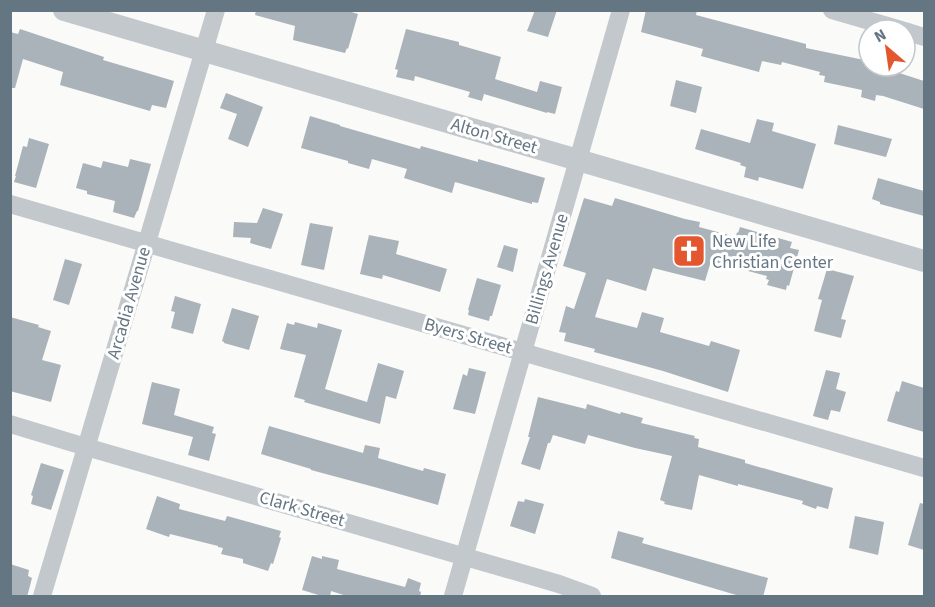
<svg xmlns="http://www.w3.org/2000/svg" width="935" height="607" font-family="'Source Sans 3',sans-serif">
  <rect width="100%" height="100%" fill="#fafaf8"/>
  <!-- building -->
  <g fill="#aab3b9">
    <polygon points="256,10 345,10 358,14 348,49 347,48 345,53 293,40 295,26 255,15"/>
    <polygon points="535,10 557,10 548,37 527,31"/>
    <polygon points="646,10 697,10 696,15 806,44 806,48 869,61 869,66 891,66 890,70 924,81 924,109 883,96 876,95 875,101 861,97 862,90 824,82 825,76 819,75 820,72 782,62 781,65 762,61 759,72 701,56 703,49 641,32"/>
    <polygon points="20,29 104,57 103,60 174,81 166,108 152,105 150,111 60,85 63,72 23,59 15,88 10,88 10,32 18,34"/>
    <polygon points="406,29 459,42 459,45 501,57 495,79 537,92 540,81 562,87 555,114 547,112 547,113 484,94 482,101 468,97 470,92 415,76 414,81 396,77 398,70 395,69"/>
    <polygon points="676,80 702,87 696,113 670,106"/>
    <polygon points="226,93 263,107 248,147 228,139 237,114 220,108"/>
    <polygon points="310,116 340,125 340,126 420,149 421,146 478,162 478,159 545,178 538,203 532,202 532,204 455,182 452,193 404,178 407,169 372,159 369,169 348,163 348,161 301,148"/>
    <polygon points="757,119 774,123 772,131 816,144 803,189 759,177 758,181 744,177 746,167 740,165 741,163 695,149 701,129 750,143"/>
    <polygon points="838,125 892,139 886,157 834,144"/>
    <polygon points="29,138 49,144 36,188 14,182 16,176 15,176 23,146 27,147"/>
    <polygon points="130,159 151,164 138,211 137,211 134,218 113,212 115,201 87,194 87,191 76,188 83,163 101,168 103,161 128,167"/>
    <polygon points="878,178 924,191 924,216 880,204 880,202 872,199"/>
    <polygon points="584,198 612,206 615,198 685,219 700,222 699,227 736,237 737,232 738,233 740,227 792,242 790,248 799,250 789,286 787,285 786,290 767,285 769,280 766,279 767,276 711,261 705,281 653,268 646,291 607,279 595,317 637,328 642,312 664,318 660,332 709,346 711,341 740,350 728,392 663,371 594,352 595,349 564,341 566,333 559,332 566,306 574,309 586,273 563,266"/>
    <polygon points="263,208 283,214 271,249 250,243 251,238 233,237 234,222 257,223"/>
    <polygon points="310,223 333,227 324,270 301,265"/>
    <polygon points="369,235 399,241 396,254 447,269 440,292 383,275 382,279 360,274"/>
    <polygon points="504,245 518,249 513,272 497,267"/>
    <polygon points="65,259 82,264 69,305 53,300"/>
    <polygon points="827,269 854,276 841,319 846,320 841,338 814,331 822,300 818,299"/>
    <polygon points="477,278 501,285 492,316 490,316 489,321 468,315 469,310 468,310"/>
    <polygon points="175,296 201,304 193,334 171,328 175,312 171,311"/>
    <polygon points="232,308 259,316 249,350 224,343 224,342 222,341"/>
    <polygon points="10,317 39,325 38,327 51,331 42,360 61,365 51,402 10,391"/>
    <polygon points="295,322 317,328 318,323 342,330 325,389 367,402 378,363 404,371 396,399 386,396 380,424 304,402 305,400 294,397 306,355 280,349 287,323 294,325"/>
    <polygon points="469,368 486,372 475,414 453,409 463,374 467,376"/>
    <polygon points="826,370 840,373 836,389 846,392 840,412 831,410 828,420 813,416"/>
    <polygon points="902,381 924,388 924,432 887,421 896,391 899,392"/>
    <polygon points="152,382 180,389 174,415 214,427 212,433 216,434 209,461 188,455 193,437 142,424"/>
    <polygon points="538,397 586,409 587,404 620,414 621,412 643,418 641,423 695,436 694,438 699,439 698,447 745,460 745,463 833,488 828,509 817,506 816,509 802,504 803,501 738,484 738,486 699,475 692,510 664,504 665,502 660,500 672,456 635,448 588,435 585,444 553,435 550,443 548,443 540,470 521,464 530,437 528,437"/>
    <polygon points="269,426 363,453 365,445 380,448 378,458 423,471 424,468 446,474 438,505 378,488 311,470 311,469 261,454"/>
    <polygon points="41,463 64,470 51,510 31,504 33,496 31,495"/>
    <polygon points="157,496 180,504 179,509 225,521 227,516 281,531 279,537 281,538 273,564 271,563 268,571 243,563 243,559 221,554 223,548 218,547 218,546 170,534 169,537 146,529"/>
    <polygon points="525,499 544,504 535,534 510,526 518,501 524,502"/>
    <polygon points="920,503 924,504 924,550 908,545"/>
    <polygon points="855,516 884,522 878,555 849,548"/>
    <polygon points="618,531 644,538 642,543 768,578 763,597 743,597 611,558"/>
    <polygon points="312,556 322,559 322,556 339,560 337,569 405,587 408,578 421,583 419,591 421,592 420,597 350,597 331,591 330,597 325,597 302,590"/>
    <polygon points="10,564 29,570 28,576 32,578 27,597 10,597"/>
  </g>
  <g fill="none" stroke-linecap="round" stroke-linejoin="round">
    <!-- minor -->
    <g stroke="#c3c8cc" stroke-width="18">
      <polyline points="832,10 901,30"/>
      <polyline points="905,31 924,37"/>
      <polyline points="10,204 924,468"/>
      <polyline points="10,424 86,447 559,584 592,596"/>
      <polyline points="42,596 216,10"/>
      <polyline points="453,596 621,10"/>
    </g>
    <!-- tertiary -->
    <polyline stroke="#c3c8cc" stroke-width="22" points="64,10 924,261"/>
  </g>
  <!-- icons -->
  <defs>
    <g id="church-square" transform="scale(1.725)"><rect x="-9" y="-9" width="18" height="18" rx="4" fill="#e4572e" stroke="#fff"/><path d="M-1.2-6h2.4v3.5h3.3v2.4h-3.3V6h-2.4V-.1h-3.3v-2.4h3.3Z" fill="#fff"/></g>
  </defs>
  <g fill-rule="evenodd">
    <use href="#church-square" x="689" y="251"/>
  </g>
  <g text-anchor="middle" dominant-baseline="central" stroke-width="6" stroke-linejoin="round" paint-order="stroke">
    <!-- street labels -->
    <g font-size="18" fill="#657683" stroke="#fff">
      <text transform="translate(494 136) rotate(16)">Alton Street</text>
      <text transform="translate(547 269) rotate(-74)">Billings Avenue</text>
      <text transform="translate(129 303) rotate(-74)">Arcadia Avenue</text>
      <text transform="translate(468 336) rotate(16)">Byers Street</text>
      <text transform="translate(302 509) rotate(16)">Clark Street</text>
    </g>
    <!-- poi labels -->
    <g font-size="18" fill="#657683" stroke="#fff" text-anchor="start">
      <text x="712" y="241">New Life<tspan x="712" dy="21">Christian Center</tspan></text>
    </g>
  </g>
  <!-- border -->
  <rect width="935" height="607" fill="none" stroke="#657683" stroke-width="24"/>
  <!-- north arrow -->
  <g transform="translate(887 48) rotate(331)"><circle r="28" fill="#ffffff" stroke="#c1c8cd" stroke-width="1.5"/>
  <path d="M0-4.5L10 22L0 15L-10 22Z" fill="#e4572e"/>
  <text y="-9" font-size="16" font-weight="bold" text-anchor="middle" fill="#657683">N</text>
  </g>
</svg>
